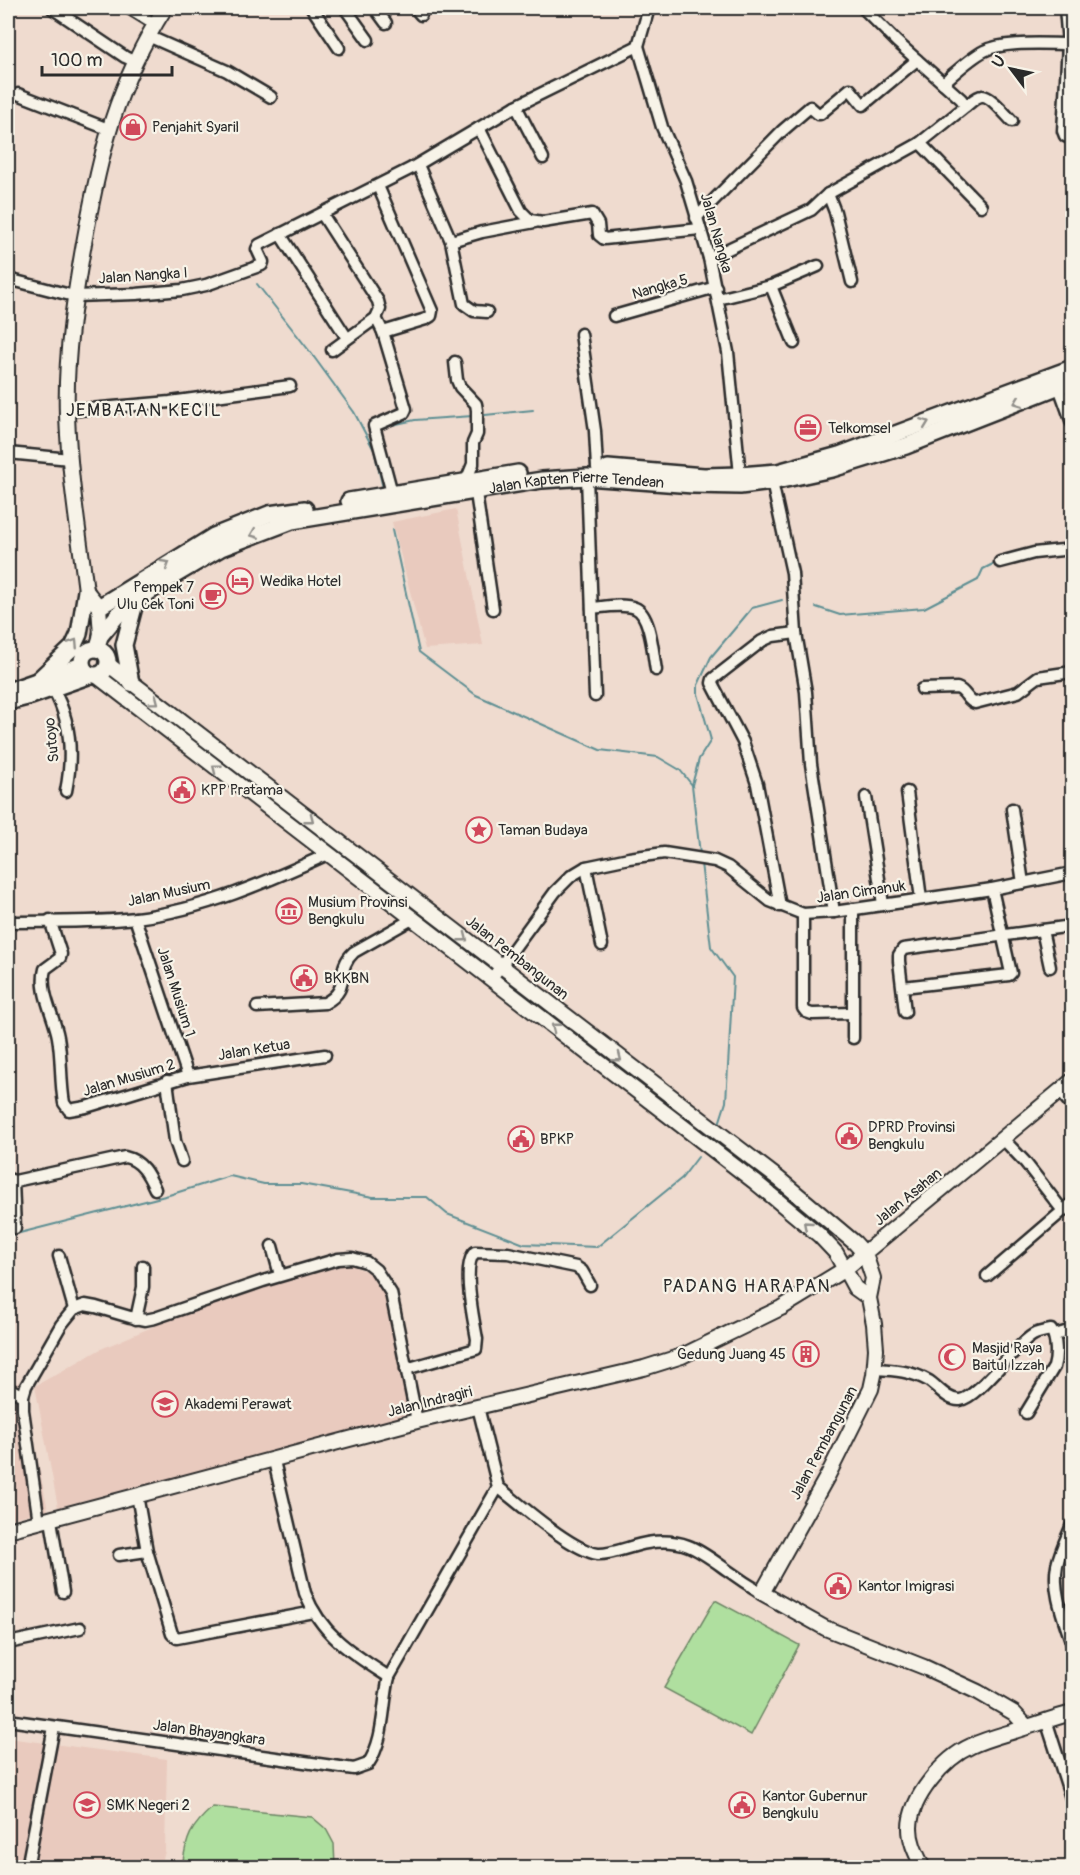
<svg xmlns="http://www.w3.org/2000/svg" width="1080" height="1875" font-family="Pangolin,sans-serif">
  <rect width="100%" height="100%" fill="#efdbcf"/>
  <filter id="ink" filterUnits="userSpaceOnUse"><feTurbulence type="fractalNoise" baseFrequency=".0167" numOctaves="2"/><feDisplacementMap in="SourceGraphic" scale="12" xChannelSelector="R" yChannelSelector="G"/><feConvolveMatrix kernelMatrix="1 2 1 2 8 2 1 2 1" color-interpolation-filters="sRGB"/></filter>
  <g filter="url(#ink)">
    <!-- built -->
    <g fill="#e9cabe">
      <polygon points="456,509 483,645 425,649 392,522"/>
      <polygon points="348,1264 386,1279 413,1415 58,1507 35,1386 101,1349 201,1306"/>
      <polygon points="21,1382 48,1510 8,1519 8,1385"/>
      <polygon points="8,1738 167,1759 165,1851 161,1867 8,1868"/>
    </g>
    <!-- green -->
    <g fill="#afdf9f" stroke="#6d8565" stroke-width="1.5">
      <polygon points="715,1600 799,1645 751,1735 664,1688"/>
      <path d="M 213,1807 L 312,1817 L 326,1829 L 334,1844 L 335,1867 L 182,1867 C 186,1838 190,1827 213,1807 Z"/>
    </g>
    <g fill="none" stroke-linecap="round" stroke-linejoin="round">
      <!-- stream -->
      <g stroke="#5e8f93" stroke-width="2">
        <polyline points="257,284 311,353 354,412 374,450 383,488"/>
        <polyline points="485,415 533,410"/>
        <polyline points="387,426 415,420 473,416"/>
        <polyline points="392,530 419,652 476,695 600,750 658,757 680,770 692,785 700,854"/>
        <polyline points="816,607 840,615 924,608 978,580 983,569 997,562"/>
        <polyline points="692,785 699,759 711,740 698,694 698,685 711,657 752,608 782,600"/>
        <polyline points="701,863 711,947 733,977 726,1102 718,1127"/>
        <polyline points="8,1236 169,1195 230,1176 264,1184 301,1184 373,1197 427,1197 447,1214 524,1244 597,1247 682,1178 698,1157"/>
      </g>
      <!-- street casing -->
      <g stroke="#2b2b2b" stroke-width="15">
        <g id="street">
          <polyline points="52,8 125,57 136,62"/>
          <polyline points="129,8 155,24"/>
          <polyline points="312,8 339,48"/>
          <polyline points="345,8 368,40"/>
          <polyline points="375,8 386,23"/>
          <polyline points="415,8 421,15"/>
          <polyline points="649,8 638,46 662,127 686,181 709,258 728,352 740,475"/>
          <polyline points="1065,8 1068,44 1063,131 1065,136 1072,139"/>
          <polyline points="148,36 227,71 271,97"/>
          <path d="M 943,83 C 956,72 969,59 984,51 C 1003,41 1046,44 1068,44"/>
          <polyline points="18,94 108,129"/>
          <polyline points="516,106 543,158"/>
          <path d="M 966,106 C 970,103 977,96 982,96 C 990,95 1006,115 1012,121"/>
          <polyline points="479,128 521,211 530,220 543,222 592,214 598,224 599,235 604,239 700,229"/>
          <polyline points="920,143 981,206"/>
          <polyline points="418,165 451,241 464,304 474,311 487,312"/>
          <polyline points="378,186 432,311 431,316 426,319 383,332"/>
          <polyline points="828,194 835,212 852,282"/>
          <polyline points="322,214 378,301 380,309 376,318 332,350"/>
          <polyline points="696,218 782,131 810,107 818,114 820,114 850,89 863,105 917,60"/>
          <polyline points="280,234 347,338"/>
          <polyline points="451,241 482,232 535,222"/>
          <polyline points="709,258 811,210 828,194 920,143 966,106 961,99 897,42 863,8"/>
          <polyline points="8,279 74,296 136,294 182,290 206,285 262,265 263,262 257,249 259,245 410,169 516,106 638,46"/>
          <polyline points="771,286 794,343"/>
          <polyline points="718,299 771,286 818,266"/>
          <polyline points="614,316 716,287"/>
          <polyline points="376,318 383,332 406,409 404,413 374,426 392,493"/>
          <polyline points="581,334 595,431 597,468"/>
          <polyline points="455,362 457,380 460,387 476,404 477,410 477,434 473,443 473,464 466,481"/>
          <polyline points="1059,387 1072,423"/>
          <polyline points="67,411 170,402 290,386"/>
          <polyline points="8,453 70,459"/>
          <polyline points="587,477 595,696"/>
          <polyline points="772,482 792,573 796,633 806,692 811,764 834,912"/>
          <polyline points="475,486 493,609"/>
          <polyline points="1000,562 1034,553 1072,549"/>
          <path d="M 592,608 C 604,607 623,603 635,608 C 651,614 653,655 656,670"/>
          <path d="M 53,689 C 71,720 73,756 66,791"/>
          <path d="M 922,689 L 957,688 C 966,691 967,701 975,703 L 1018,692 L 1038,677 L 1072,672"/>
          <polyline points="907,792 921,899"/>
          <polyline points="866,797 883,904"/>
          <polyline points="1012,809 1023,883"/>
          <polyline points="586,867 602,945"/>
          <polyline points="780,906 757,784 743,742 712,683 713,679 762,641 773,636 796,633"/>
          <polyline points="803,914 803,1008 806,1012 812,1014 853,1013"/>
          <polyline points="135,918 188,1076"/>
          <path d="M 50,920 L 61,954 L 60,958 L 45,969 C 39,992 54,1015 58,1037 C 62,1059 60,1081 64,1103 L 69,1110 L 86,1107 L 188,1076 L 325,1055"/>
          <path d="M 8,922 C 50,921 94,923 136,918 C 203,910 267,882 328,854"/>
          <polyline points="1042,930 1050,967"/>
          <polyline points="492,978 555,892 571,876 586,867 629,858 664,853 715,861 728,867 770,901 803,914 834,912 992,889 1072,873"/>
          <polyline points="903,987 1009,975 1011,973 992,889"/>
          <path d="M 257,1007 L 325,1003 C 353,988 333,971 354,952 L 414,918"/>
          <polyline points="905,1012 899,961 899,955 903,949 1072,926"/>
          <polyline points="853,1038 853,909"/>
          <polyline points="167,1081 175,1141 182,1161"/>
          <polyline points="1060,1091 1072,1106"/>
          <polyline points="1004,1140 1025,1162 1063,1211"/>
          <path d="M 8,1179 L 15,1181 L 125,1157 C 142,1161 148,1174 155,1189"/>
          <polyline points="13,1181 15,1228"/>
          <polyline points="272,1246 280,1275"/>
          <polyline points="59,1256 74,1309"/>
          <polyline points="987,1276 1072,1203"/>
          <polyline points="136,1319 143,1287 143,1266"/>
          <polyline points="1055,1335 1072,1330"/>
          <path d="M 406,1369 L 476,1349 L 477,1339 C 474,1321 461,1265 475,1252 L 508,1253 L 576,1267 L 582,1271 L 590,1285"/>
          <path d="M 875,1369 C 894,1370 912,1371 929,1381 C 938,1387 948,1401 960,1400 C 978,1398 1014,1346 1033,1335 C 1038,1332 1045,1331 1051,1330 C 1057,1339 1057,1357 1054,1367 L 1026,1413"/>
          <polyline points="8,1388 23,1396"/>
          <path d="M 274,1461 L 305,1593 C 321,1635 353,1654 389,1677"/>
          <path d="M 498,1487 C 521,1505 571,1550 598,1554 C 611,1555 633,1545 647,1543 C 684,1537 699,1550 727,1570 C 738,1578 750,1586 762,1593"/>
          <polyline points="137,1495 147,1551 172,1634 177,1638 314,1612"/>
          <polyline points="51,1520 63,1592"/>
          <polyline points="39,1522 23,1410 23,1396 26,1386 61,1325 74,1309 85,1305 96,1307 130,1317 145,1320 155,1318 263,1281 338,1259 352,1258 366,1262 376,1270 391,1293 417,1421"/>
          <path d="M 1072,1525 C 1067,1537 1060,1551 1057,1565 C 1052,1591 1064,1619 1072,1644"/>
          <polyline points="119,1555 147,1551"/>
          <polyline points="8,1643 80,1628"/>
          <path d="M 8,1720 L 354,1769 L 368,1764 C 385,1739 382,1706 389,1677 L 498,1487 L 478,1407"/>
          <polyline points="1046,1720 1072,1801"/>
          <polyline points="27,1868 54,1727"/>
        </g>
      </g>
      <!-- secondary casing -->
      <g stroke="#2b2b2b" stroke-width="18">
        <g id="secondary">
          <path d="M 97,648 L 101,635 L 99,607 L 86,591 C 79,533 69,474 67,415 C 65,356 74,300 84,243 C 100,154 116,85 165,8"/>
          <polyline points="109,665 779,1179 855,1243 865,1254 873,1278 869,1298 874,1324 876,1349 874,1375 871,1389 828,1475 762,1593 825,1628 924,1667 978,1692 1014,1713 1027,1727"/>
          <polyline points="96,675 755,1182 819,1235 836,1253 855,1288 869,1298"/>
          <polyline points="8,1530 417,1421 644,1368 682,1356 781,1308 845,1269 1072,1081"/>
          <path d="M 923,1868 C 917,1855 910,1843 910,1828 C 910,1798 944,1758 971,1746 C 988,1738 1006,1734 1024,1728 C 1040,1723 1056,1717 1072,1713"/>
        </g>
      </g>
      <!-- primary casing -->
      <g stroke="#2b2b2b" stroke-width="20">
        <g id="primary">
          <polyline points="608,468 704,476 740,475 778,472 839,455 1072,368"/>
          <polyline points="349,501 518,473"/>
          <polyline points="99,607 214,536 269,514 305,509"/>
          <path id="s1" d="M 101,635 L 122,610 L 170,578 L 221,548 L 292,521 L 542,480 L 587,477 L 693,485 L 740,486 L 772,482 L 832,469 L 906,446 L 1072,381"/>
          <circle cx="95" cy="662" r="13"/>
          <polyline points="37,681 73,647 79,634 86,591"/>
          <polyline points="131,683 124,645 135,603"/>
          <polyline points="8,691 82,665"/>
          <polyline points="8,702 31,696 91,675"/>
        </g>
      </g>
      <!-- street -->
      <use href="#street" stroke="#f7f3e8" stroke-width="10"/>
      <!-- secondary -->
      <use href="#secondary" stroke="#f7f3e8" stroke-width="14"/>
      <!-- primary -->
      <use href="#primary" stroke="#f7f3e8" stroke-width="15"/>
    </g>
    <!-- one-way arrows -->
    <defs><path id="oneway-chevron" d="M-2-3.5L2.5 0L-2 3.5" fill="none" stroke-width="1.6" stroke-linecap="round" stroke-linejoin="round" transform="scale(1.5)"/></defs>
    <g stroke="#918f8a">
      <use href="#oneway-chevron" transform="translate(1018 402) rotate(159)"/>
      <use href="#oneway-chevron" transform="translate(925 423) rotate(-21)"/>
      <use href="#oneway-chevron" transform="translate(254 534) rotate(158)"/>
      <use href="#oneway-chevron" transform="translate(166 564) rotate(-31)"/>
      <use href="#oneway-chevron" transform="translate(74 643) rotate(-57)"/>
      <use href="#oneway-chevron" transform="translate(155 701) rotate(37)"/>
      <use href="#oneway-chevron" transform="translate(216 768) rotate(-142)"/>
      <use href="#oneway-chevron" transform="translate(310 819) rotate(38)"/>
      <use href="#oneway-chevron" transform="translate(464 938) rotate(38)"/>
      <use href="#oneway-chevron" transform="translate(555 1027) rotate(-142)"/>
      <use href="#oneway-chevron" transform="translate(618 1058) rotate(38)"/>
      <use href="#oneway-chevron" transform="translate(807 1225) rotate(-139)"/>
    </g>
  </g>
  <!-- icons -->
  <defs>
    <g id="shop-ring" transform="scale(1.35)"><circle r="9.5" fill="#f7f3e8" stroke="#d1495b" stroke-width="1.5"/><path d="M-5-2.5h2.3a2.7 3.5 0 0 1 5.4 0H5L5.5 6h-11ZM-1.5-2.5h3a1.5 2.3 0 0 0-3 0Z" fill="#d1495b"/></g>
    <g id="office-ring" transform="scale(1.35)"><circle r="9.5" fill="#f7f3e8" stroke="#d1495b" stroke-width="1.5"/><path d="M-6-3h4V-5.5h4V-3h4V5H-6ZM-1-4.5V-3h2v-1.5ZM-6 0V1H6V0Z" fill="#d1495b"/></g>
    <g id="hotel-ring" transform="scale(1.35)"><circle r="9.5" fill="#f7f3e8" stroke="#d1495b" stroke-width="1.5"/><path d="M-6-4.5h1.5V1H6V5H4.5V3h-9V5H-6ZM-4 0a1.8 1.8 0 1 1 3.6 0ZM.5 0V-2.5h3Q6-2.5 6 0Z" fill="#d1495b"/></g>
    <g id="cafe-ring" transform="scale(1.35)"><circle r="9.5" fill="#f7f3e8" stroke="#d1495b" stroke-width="1.5"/><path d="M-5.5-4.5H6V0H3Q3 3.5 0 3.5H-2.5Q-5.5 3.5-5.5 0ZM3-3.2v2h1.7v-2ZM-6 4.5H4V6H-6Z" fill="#d1495b"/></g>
    <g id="civic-ring" transform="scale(1.35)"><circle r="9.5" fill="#f7f3e8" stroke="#d1495b" stroke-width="1.5"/><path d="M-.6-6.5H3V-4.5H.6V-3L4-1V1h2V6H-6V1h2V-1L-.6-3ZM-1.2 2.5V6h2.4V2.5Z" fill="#d1495b"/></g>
    <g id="sight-ring" transform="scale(1.35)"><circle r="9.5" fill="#f7f3e8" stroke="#d1495b" stroke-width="1.5"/><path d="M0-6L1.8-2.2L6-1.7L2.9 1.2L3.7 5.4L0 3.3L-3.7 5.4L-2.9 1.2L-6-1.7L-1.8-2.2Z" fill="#d1495b"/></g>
    <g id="museum-ring" transform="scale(1.35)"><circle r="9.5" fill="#f7f3e8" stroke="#d1495b" stroke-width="1.5"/><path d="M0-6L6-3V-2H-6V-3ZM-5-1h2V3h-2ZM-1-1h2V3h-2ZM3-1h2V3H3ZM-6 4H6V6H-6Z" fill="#d1495b"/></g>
    <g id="building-ring" transform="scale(1.35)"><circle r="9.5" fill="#f7f3e8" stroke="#d1495b" stroke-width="1.5"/><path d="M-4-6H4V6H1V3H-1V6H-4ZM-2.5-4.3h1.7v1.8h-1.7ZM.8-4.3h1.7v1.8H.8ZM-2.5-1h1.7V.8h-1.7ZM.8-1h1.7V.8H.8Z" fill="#d1495b"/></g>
    <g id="mosque-ring" transform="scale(1.35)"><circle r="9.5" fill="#f7f3e8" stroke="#d1495b" stroke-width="1.5"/><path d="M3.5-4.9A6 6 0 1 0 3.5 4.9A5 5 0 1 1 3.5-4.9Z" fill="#d1495b"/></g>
    <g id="university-ring" transform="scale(1.35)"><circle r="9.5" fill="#f7f3e8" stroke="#d1495b" stroke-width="1.5"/><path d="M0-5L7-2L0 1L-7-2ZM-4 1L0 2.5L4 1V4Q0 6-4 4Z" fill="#d1495b"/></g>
    <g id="school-ring" transform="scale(1.35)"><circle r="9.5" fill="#f7f3e8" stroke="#d1495b" stroke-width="1.5"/><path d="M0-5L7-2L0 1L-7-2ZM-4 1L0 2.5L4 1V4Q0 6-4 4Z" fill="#d1495b"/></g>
  </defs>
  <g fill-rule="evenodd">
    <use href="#shop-ring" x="133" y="127"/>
    <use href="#office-ring" x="808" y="428"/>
    <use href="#hotel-ring" x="240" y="581"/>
    <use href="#cafe-ring" x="213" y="596"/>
    <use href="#civic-ring" x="182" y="790"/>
    <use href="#sight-ring" x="479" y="830"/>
    <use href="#museum-ring" x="289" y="911"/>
    <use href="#civic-ring" x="304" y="978"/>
    <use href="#civic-ring" x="849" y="1136"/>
    <use href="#civic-ring" x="521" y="1139"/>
    <use href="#building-ring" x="806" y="1354"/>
    <use href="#mosque-ring" x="952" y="1357"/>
    <use href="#university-ring" x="165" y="1404"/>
    <use href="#civic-ring" x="838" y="1586"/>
    <use href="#school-ring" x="87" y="1805"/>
    <use href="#civic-ring" x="742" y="1805"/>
  </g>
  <g text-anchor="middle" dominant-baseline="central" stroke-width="4.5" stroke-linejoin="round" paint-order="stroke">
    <!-- poi labels -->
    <g font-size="15" fill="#2b2b2b" stroke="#f7f3e8" text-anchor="start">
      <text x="152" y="127">Penjahit Syaril</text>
      <text x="828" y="428">Telkomsel</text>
      <text x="260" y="581">Wedika Hotel</text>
      <text x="194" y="587" text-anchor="end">Pempek 7<tspan x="194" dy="17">Ulu Cek Toni</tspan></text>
      <text x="201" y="790">KPP Pratama</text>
      <text x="498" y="830">Taman Budaya</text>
      <text x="308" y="902">Musium Provinsi<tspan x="308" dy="17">Bengkulu</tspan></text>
      <text x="324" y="978">BKKBN</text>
      <text x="868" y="1127">DPRD Provinsi<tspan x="868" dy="17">Bengkulu</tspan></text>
      <text x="540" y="1139">BPKP</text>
      <text x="972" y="1348">Masjid Raya<tspan x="972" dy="17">Baitul Izzah</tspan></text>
      <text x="786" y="1354" text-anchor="end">Gedung Juang 45</text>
      <text x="184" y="1404">Akademi Perawat</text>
      <text x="858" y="1586">Kantor Imigrasi</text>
      <text x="762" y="1796">Kantor Gubernur<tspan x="762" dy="17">Bengkulu</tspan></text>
      <text x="106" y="1805">SMK Negeri 2</text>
    </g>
    <!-- street labels -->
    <g font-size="15" fill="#2b2b2b" stroke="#f7f3e8">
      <text transform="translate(716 233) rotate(74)">Jalan Nangka</text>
      <text transform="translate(143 276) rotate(-4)">Jalan Nangka I</text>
      <text transform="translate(660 287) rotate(-16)">Nangka 5</text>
      <text stroke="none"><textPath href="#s1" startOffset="513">Jalan Kapten Pierre Tendean</textPath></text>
      <text transform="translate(52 740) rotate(-96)">Sutoyo</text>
      <text transform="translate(861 892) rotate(-8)">Jalan Cimanuk</text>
      <text transform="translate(169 893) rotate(-12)">Jalan Musium</text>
      <text transform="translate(517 958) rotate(38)">Jalan Pembangunan</text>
      <text transform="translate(176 992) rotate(72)">Jalan Musium 1</text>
      <text transform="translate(254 1050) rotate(-9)">Jalan Ketua</text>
      <text transform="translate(129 1078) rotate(-17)">Jalan Musium 2</text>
      <text transform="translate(908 1197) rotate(-39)">Jalan Asahan</text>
      <text transform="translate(430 1402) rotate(-14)">Jalan Indragiri</text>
      <text transform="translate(824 1443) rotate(-62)">Jalan Pembangunan</text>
      <text transform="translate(209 1733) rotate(8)">Jalan Bhayangkara</text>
    </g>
    <!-- quarter labels -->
    <g font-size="18" letter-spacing="1.5" fill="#2b2b2b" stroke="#f7f3e8">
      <text x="144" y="410">JEMBATAN KECIL</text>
      <text x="747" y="1286">PADANG HARAPAN</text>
    </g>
  </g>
  <!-- margin -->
  <rect width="1080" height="1875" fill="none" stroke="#f7f3e8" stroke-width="30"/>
  <rect x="15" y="15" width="1050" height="1845" fill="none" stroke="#2b2b2b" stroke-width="2" filter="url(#ink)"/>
  <!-- north arrow -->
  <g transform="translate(1011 69) rotate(302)" stroke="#f7f3e8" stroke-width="4.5" paint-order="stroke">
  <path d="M0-4.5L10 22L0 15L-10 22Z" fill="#2b2b2b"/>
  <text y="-9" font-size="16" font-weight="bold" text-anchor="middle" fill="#2b2b2b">U</text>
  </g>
  <!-- scale -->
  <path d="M42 66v9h130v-9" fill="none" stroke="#2b2b2b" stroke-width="3"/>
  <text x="51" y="66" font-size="18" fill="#2b2b2b" stroke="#f7f3e8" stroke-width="4.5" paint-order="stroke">100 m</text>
</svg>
